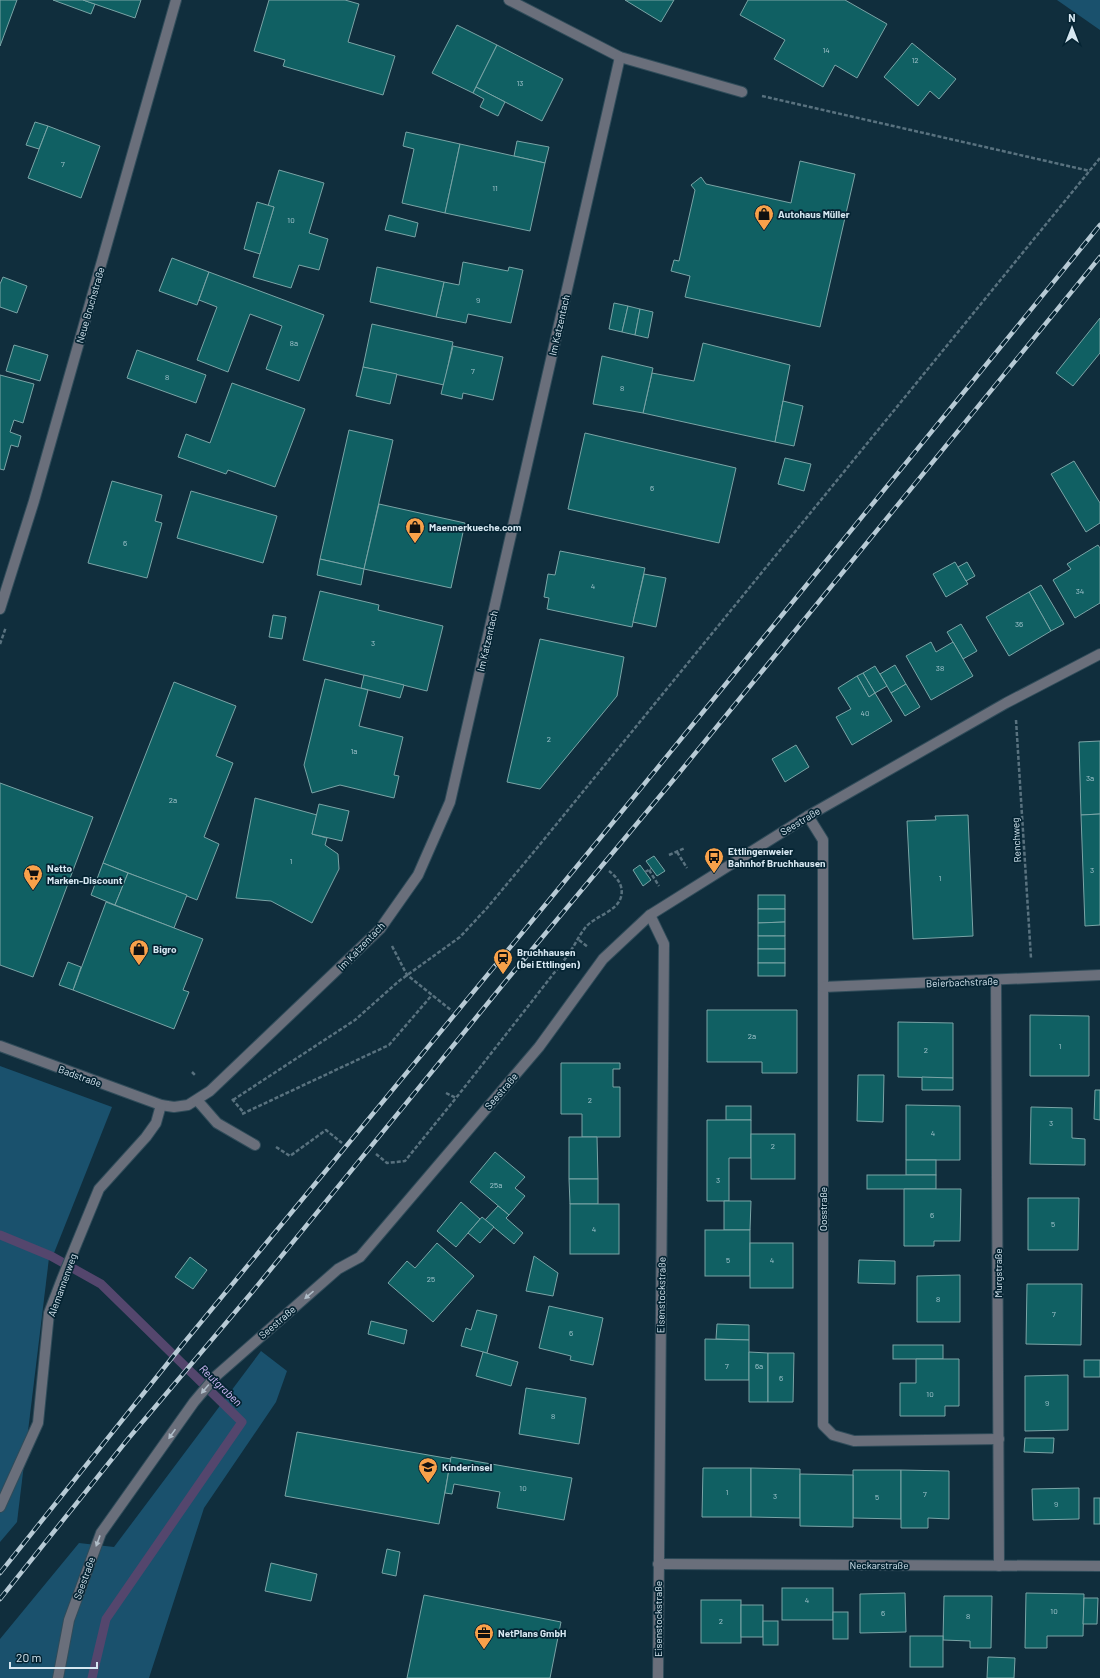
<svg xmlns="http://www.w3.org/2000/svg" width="1100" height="1678" font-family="Barlow,sans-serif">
  <rect width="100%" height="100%" fill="#102e3d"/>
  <!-- green -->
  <g fill="#1a516d">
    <polygon points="1057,0 1100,0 1100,30"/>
    <polygon points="0,1066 112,1107 54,1253 0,1231"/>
    <polygon points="0,1238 49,1258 17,1522 0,1542"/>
    <polygon points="261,1351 287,1371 276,1402 204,1508 149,1678 0,1678 0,1639 79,1543 114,1547"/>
  </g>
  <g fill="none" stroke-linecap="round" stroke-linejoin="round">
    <!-- stream -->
    <polyline stroke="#54466d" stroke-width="9" points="0,1235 51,1256 101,1284 242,1422 106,1619 92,1678"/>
  </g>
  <!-- building -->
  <g fill="#106063" stroke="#7aa4a6">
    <polygon points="0,0 17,0 0,46"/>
    <polygon points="53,0 83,0 95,4 91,14"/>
    <polygon points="83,0 141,0 135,18"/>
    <polygon points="269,0 345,0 359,4 348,42 395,56 383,95 283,66 285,60 254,51"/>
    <polygon points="625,0 674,0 661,22"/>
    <polygon points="748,0 845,0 887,24 857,78 835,65 823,87 774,59 785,40 740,15"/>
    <polygon points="457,25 497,45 473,93 432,73"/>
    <polygon points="912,43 956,79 939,99 930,91 918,106 884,77"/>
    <polygon points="497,45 563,79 542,121 476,87"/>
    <polygon points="476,87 505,102 498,116 480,107 484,99 473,93"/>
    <polygon points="35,122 48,126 39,149 26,145"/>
    <polygon points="48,126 100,146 81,198 28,178"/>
    <polygon points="406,132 460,144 445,213 402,203 414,149 403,146"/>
    <polygon points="517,141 549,147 545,163 514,156"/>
    <polygon points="460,144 545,163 530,231 445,213"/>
    <polygon points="800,161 855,174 820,327 685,297 690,276 671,271 674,260 679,261 695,190 691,185 701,177 706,184 791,203"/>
    <polygon points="279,170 324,183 309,233 328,239 319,270 299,265 291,288 253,277 274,207 268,206"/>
    <polygon points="257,202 274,207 260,254 244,249"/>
    <polygon points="389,215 418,223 415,237 385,230"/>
    <polygon points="172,258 209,272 197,305 159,291"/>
    <polygon points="463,262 508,271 509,267 523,270 511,323 468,314 466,323 436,317 444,282 459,285"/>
    <polygon points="377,267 444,282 436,317 370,302"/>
    <polygon points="209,272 324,315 299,381 266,369 282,326 250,314 228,372 197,360 217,307 199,300"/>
    <polygon points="3,277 27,286 17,313 0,307 0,284"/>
    <polygon points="614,303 628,306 622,332 609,329"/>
    <polygon points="628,306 640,309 635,335 622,332"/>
    <polygon points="640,309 653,312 648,338 635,335"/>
    <polygon points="1100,318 1100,353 1073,386 1056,373"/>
    <polygon points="372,324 453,342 444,385 363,367"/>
    <polygon points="703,343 790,365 775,442 643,413 652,373 694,381"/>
    <polygon points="14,345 48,355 40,381 6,371"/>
    <polygon points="453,346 503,357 493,400 463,393 462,399 441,394"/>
    <polygon points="137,350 206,375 196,403 127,378"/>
    <polygon points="602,356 653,368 643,413 593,404"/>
    <polygon points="363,367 397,374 390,404 356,396"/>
    <polygon points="0,375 34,384 23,423 14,420 10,432 21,436 18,447 11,445 4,470 0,469"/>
    <polygon points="232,383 305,409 275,487 228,470 226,474 178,457 186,434 210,443"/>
    <polygon points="783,401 803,406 794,446 775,442"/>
    <polygon points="349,430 393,440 364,569 320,559"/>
    <polygon points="585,433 736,468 719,543 568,509"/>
    <polygon points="785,458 811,464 804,491 778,484"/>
    <polygon points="1074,461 1100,503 1100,523 1086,532 1051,474"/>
    <polygon points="112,481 162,495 155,521 162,523 147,578 88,563"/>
    <polygon points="191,491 277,516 263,563 177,538"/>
    <polygon points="379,504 465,523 451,588 364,569"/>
    <polygon points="1098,545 1100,548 1100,603 1075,618 1053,580 1071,569 1067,564"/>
    <polygon points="560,551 645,568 632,627 547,609 549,598 544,597 548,574 555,575"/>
    <polygon points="320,559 364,569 361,585 317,575"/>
    <polygon points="955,562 968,584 946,597 933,574"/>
    <polygon points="967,562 975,576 966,581 958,567"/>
    <polygon points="644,574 666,578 656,627 633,622"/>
    <polygon points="1041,585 1064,624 1051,631 1029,592"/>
    <polygon points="320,591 379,605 378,610 443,626 427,691 303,660"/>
    <polygon points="1029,592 1051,631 1009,656 986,617"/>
    <polygon points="273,615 286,617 282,639 269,637"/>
    <polygon points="961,624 977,651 963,659 947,632"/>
    <polygon points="540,639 624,657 617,696 540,789 507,782"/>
    <polygon points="931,642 936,652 953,642 973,676 931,700 906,656"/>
    <polygon points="895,665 906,684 891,693 880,674"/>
    <polygon points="875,666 887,686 875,693 863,673"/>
    <polygon points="863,673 875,693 869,697 857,676"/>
    <polygon points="364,675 404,685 400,698 361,688"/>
    <polygon points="857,676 869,697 875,693 892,721 852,745 836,717 851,709 838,688"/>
    <polygon points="325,679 368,690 359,726 403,737 394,775 399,776 394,798 340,785 312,793 304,765"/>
    <polygon points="174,682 236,706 216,756 233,763 204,837 219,844 197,900 103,863"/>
    <polygon points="906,684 920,707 905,716 891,693"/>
    <polygon points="1100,741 1100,814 1081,815 1079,742"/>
    <polygon points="796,745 809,767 785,782 772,759"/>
    <polygon points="0,783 93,817 33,977 0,965"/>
    <polygon points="255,798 317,815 312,834 327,838 325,845 338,854 339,869 312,923 271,901 236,898"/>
    <polygon points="319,804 349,811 342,841 312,834"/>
    <polygon points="1100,814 1100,925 1085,926 1081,815"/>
    <polygon points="968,815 973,936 913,939 907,821 936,820 935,816"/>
    <polygon points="654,856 665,871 657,876 646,861"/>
    <polygon points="103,863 128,873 115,905 91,895"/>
    <polygon points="640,865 651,880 643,886 633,870"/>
    <polygon points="128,873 187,895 174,928 115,905"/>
    <rect x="758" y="895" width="27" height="14"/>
    <polygon points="106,902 203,939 183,990 189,992 174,1029 73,990"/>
    <polygon points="758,909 785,909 785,922 758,923"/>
    <polygon points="785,922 785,936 758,936 758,923"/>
    <rect x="758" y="936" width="27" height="13"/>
    <rect x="758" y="949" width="27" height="14"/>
    <polygon points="68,962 81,967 73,990 59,985"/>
    <rect x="758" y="963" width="27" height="13"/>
    <polygon points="707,1010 797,1010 797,1073 762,1073 762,1062 707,1062"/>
    <polygon points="1030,1015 1089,1016 1089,1076 1030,1076"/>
    <polygon points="898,1022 953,1023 953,1078 898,1077"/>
    <polygon points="561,1063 620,1063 620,1069 613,1069 613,1087 620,1087 620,1137 582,1137 582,1114 561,1114"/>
    <polygon points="858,1075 884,1075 883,1122 857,1121"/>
    <polygon points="922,1077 953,1078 953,1090 922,1090"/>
    <polygon points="1095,1090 1100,1090 1100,1120 1094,1119"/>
    <polygon points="906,1105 960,1106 960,1160 906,1160"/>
    <rect x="726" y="1106" width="25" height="14"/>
    <polygon points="1031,1107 1072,1108 1072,1138 1085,1139 1085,1165 1030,1164"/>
    <polygon points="707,1120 751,1120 751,1158 729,1158 729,1201 707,1201"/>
    <rect x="751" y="1134" width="44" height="45"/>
    <polygon points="569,1137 597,1137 598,1179 569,1179"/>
    <polygon points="495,1152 525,1177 515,1188 525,1196 509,1215 470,1182"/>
    <rect x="906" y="1160" width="30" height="15"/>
    <rect x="867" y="1175" width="69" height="14"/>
    <polygon points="569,1179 598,1179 598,1204 570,1204"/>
    <polygon points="904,1189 961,1189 960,1241 934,1241 934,1246 904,1246"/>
    <polygon points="1028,1198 1079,1198 1078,1250 1028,1250"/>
    <polygon points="724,1201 751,1201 750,1230 724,1230"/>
    <polygon points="461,1202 480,1219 456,1247 437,1231"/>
    <rect x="570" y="1204" width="49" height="50"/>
    <polygon points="498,1206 509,1215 506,1218 523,1233 514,1244 485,1220"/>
    <polygon points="482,1217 494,1227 480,1243 468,1233"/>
    <rect x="705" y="1230" width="45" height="46"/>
    <polygon points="437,1243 474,1276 433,1322 388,1283 407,1261 415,1268"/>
    <rect x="750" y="1243" width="43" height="45"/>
    <polygon points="534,1256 558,1273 553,1296 526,1291"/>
    <polygon points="190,1257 207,1270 193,1289 175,1277"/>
    <polygon points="859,1260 895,1261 895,1284 858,1283"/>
    <polygon points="960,1275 960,1322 917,1322 917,1276"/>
    <polygon points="1027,1284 1082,1284 1081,1345 1026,1344"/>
    <polygon points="549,1306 603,1318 593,1365 570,1360 571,1356 539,1348"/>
    <polygon points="477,1310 497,1315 487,1353 461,1346 466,1328 471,1330"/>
    <polygon points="371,1321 407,1330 404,1344 368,1334"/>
    <polygon points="717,1324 749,1325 749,1340 716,1339"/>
    <polygon points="705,1339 749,1340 749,1380 705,1380"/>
    <rect x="893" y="1345" width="50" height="14"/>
    <polygon points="483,1352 518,1362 511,1386 476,1376"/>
    <polygon points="749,1352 768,1353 768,1402 749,1402"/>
    <polygon points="768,1353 794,1353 793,1402 768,1402"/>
    <polygon points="916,1359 959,1359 959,1406 945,1406 945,1416 900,1416 900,1383 916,1383"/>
    <rect x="1084" y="1360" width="16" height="17"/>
    <polygon points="1068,1375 1068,1430 1025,1431 1025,1376"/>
    <polygon points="526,1388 586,1398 579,1444 519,1434"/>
    <polygon points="297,1432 451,1459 439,1524 285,1496"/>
    <polygon points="1025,1438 1054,1438 1053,1453 1024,1452"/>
    <polygon points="451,1457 572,1478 564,1520 497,1508 500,1492 454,1484 452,1494 445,1493"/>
    <polygon points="703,1468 751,1468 751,1517 702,1517"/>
    <polygon points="751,1468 800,1469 800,1518 751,1517"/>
    <polygon points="853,1470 901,1470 901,1519 853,1518"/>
    <polygon points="901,1470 949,1471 949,1519 928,1518 928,1528 901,1528"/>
    <polygon points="800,1474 853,1475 853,1527 800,1526"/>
    <polygon points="1079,1488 1079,1519 1033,1520 1032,1489"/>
    <rect x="1094" y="1498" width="6" height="26"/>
    <polygon points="387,1549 400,1552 396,1576 382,1573"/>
    <polygon points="271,1563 317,1574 311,1601 265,1591"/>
    <rect x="782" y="1588" width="51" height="32"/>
    <polygon points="905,1593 906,1632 860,1633 860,1594"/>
    <polygon points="1026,1593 1084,1594 1083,1636 1047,1636 1047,1648 1025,1648"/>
    <polygon points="424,1595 561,1622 550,1678 407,1678"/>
    <polygon points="944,1596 992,1596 991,1648 970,1648 970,1641 943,1640"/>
    <polygon points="1084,1598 1098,1598 1097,1624 1083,1624"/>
    <rect x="701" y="1600" width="40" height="43"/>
    <rect x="741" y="1605" width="22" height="32"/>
    <rect x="833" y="1612" width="15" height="27"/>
    <rect x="763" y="1621" width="15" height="24"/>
    <rect x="910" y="1636" width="33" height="31"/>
    <polygon points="988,1657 1015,1658 1014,1678 987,1678"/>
  </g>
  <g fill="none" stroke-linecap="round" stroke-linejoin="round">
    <!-- minor casing -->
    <g stroke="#304c5a" stroke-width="12">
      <g id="minor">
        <polyline points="509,0 620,57 742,92"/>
        <polyline points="0,609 34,501 176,0"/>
        <polyline points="808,816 823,840 823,1425 833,1435 854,1441 999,1439"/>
        <polyline points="650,915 664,944 658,1678"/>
        <polyline points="996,981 999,1566"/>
        <polyline points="823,987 1100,975"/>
        <polyline points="0,1046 161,1105 174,1107 188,1105 210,1091 380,929 418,875 450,802 620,57"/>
        <polyline points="197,1100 217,1123 255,1145"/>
        <polyline points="0,1507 38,1423 49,1313 62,1279 99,1189 146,1137 156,1123 161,1105"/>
        <polyline points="658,1564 1100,1566"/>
        <polyline points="58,1678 69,1620 101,1533 194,1402 216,1376 338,1269 360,1257 539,1047 603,959 650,915 808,816 1006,703 1100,654"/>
      </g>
    </g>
    <!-- path -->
    <g stroke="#59727f" stroke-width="2.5" stroke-dasharray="4 2" stroke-linecap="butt">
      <polyline points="762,96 1090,171"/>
      <polyline points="0,644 6,627"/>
      <polyline points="1016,720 1031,958"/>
      <polyline points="677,852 687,868"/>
      <polyline points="669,855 685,848"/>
      <polyline points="649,870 659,886"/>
      <polyline points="645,872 651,869"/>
      <polyline points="579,940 588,947"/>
      <polyline points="392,946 407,975 452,1011"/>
      <polyline points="192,1072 196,1076"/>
      <path d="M 446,1093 L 456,1098 C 493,1051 529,1005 565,959 C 573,949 578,937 585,928 C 594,916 617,912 621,897 C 624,886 617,877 609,871"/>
      <polyline points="232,1099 244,1113"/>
      <polyline points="233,1100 355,1020 399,981 460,937 487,908 537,848 1100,158"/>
      <polyline points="242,1114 389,1045 432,995"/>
      <polyline points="276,1147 290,1156 326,1130 342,1143"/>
      <polyline points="376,1154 387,1163 405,1161 456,1098"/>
    </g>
    <!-- minor -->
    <use href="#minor" stroke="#6a6f7b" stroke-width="10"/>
    <!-- rail casing -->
    <g stroke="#b7cad5" stroke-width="4.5">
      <g id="rail">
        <polyline points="0,1573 183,1344 597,842 1100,225"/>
        <polyline points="0,1599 128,1439 253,1291 510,976 675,778 1100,257"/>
      </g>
    </g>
    <!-- rail -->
    <use href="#rail" stroke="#052433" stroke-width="3" stroke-dasharray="9" stroke-linecap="butt"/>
  </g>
  <!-- one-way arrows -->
  <defs><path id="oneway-solid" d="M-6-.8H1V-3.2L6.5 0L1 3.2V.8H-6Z"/></defs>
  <g fill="#b0bdc8">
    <use href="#oneway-solid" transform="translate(309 1295) rotate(139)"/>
    <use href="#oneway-solid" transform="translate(205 1389) rotate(130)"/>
    <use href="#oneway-solid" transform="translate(172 1434) rotate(125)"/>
    <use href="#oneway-solid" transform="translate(98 1541) rotate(110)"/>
  </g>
  <!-- icons -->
  <defs>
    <g id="shop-pin" transform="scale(1)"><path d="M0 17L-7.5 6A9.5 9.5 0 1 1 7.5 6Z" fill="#f8a14a" stroke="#052433"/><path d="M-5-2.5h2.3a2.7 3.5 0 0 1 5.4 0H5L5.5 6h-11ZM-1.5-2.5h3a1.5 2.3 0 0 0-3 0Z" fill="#111"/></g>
    <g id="bus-pin" transform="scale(1)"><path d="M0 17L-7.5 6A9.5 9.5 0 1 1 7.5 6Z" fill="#f8a14a" stroke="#052433"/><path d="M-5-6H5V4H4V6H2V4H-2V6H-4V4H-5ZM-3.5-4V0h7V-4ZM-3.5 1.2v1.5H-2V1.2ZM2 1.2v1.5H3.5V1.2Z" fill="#111"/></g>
    <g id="supermarket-pin" transform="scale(1)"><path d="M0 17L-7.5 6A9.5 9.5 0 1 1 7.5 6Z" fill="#f8a14a" stroke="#052433"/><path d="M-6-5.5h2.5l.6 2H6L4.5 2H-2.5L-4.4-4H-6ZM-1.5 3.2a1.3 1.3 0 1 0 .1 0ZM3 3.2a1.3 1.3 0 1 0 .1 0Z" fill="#111"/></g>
    <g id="station-pin" transform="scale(1)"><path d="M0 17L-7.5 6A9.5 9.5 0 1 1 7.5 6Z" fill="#f8a14a" stroke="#052433"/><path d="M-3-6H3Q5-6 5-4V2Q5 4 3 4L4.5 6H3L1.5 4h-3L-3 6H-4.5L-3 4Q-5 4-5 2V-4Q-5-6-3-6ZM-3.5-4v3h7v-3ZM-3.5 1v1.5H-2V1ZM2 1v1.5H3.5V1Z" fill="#111"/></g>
    <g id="school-pin" transform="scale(1)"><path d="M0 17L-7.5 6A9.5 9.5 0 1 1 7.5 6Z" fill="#f8a14a" stroke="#052433"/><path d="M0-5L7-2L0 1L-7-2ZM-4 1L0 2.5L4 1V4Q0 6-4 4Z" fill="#111"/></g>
    <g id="office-pin" transform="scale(1)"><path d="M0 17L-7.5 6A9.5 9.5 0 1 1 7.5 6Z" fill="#f8a14a" stroke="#052433"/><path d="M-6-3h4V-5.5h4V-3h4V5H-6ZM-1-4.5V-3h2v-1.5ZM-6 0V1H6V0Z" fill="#111"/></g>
  </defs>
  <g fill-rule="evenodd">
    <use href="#shop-pin" x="764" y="214"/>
    <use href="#shop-pin" x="415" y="527"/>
    <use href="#bus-pin" x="714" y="857"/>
    <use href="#supermarket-pin" x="33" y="874"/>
    <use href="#shop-pin" x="139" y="949"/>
    <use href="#station-pin" x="503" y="958"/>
    <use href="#school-pin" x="428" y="1467"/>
    <use href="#office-pin" x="484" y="1633"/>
  </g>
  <g text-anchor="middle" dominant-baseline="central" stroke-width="3.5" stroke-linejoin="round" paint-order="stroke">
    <!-- number labels -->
    <g font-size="8" fill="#a4c5ce">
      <text x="826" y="50">14</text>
      <text x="915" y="60">12</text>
      <text x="520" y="83">13</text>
      <text x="63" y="164">7</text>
      <text x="495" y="188">11</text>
      <text x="291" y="220">10</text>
      <text x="478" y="300">9</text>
      <text x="294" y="343">8a</text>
      <text x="473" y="371">7</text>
      <text x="167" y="377">8</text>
      <text x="622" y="388">8</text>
      <text x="652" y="488">6</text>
      <text x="125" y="543">6</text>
      <text x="593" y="586">4</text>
      <text x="1080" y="591">34</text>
      <text x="1019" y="624">36</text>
      <text x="373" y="643">3</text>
      <text x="940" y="668">38</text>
      <text x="865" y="713">40</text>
      <text x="549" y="739">2</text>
      <text x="354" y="751">1a</text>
      <text x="1090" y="778">3a</text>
      <text x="173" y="800">2a</text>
      <text x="291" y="861">1</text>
      <text x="1092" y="870">3</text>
      <text x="940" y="878">1</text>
      <text x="752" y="1036">2a</text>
      <text x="1060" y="1046">1</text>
      <text x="926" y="1050">2</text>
      <text x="590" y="1100">2</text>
      <text x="1051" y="1123">3</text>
      <text x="933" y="1133">4</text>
      <text x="773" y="1146">2</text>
      <text x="718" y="1180">3</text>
      <text x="496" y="1185">25a</text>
      <text x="932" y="1215">6</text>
      <text x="1053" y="1224">5</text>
      <text x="594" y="1229">4</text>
      <text x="728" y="1260">5</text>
      <text x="772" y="1260">4</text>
      <text x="431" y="1279">25</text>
      <text x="938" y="1299">8</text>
      <text x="1054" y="1314">7</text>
      <text x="571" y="1333">6</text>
      <text x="727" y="1366">7</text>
      <text x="759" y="1366">6a</text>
      <text x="781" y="1378">6</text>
      <text x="930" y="1394">10</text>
      <text x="1047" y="1403">9</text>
      <text x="553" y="1416">8</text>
      <text x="523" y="1488">10</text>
      <text x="727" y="1492">1</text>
      <text x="925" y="1494">7</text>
      <text x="775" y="1496">3</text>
      <text x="877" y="1497">5</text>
      <text x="1056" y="1504">9</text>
      <text x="807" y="1600">4</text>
      <text x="1054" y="1611">10</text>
      <text x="883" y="1613">6</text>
      <text x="968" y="1616">8</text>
      <text x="721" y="1621">2</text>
    </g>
    <!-- poi labels -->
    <g font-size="10" font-weight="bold" fill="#d6e7f1" stroke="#052433" text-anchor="start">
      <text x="778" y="214">Autohaus Müller</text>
      <text x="429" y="527">Maennerkueche.com</text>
      <text x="728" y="851">Ettlingenweier<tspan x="728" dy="12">Bahnhof Bruchhausen</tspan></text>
      <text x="47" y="868">Netto<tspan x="47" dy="12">Marken-Discount</tspan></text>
      <text x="153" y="949">Bigro</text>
      <text x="517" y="952">Bruchhausen<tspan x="517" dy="12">(bei Ettlingen)</tspan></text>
      <text x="442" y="1467">Kinderinsel</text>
      <text x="498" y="1633">NetPlans GmbH</text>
    </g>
    <!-- street labels -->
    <g font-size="10" fill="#d6e7f1" stroke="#052433">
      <text transform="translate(90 305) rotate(-74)">Neue Bruchstraße</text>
      <text transform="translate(559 325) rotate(-77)">Im Katzentach</text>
      <text transform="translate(487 641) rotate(-77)">Im Katzentach</text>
      <text transform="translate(800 821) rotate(-31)">Seestraße</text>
      <text transform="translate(1016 840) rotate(-93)">Renchweg</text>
      <text transform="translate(361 946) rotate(-46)">Im Katzentach</text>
      <text transform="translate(962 982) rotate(-2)">Beierbachstraße</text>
      <text transform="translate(80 1076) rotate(20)">Badstraße</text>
      <text transform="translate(501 1091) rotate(-49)">Seestraße</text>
      <text transform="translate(823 1209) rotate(-90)">Oosstraße</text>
      <text transform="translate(998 1273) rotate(-90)">Murgstraße</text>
      <text transform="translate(62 1285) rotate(-70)">Alemannenweg</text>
      <text transform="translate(661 1295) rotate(-89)">Eisenstockstraße</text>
      <text transform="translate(277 1322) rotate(-41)">Seestraße</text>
      <text x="879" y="1565">Neckarstraße</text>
      <text transform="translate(84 1578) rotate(-70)">Seestraße</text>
      <text transform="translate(658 1619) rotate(-90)">Eisenstockstraße</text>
    </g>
    <!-- water labels -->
    <g font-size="11" font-style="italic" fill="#d5bdfb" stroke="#052433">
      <text transform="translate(221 1385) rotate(44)">Reutgraben</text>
    </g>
  </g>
  <!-- north arrow -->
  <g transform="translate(1072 28)" stroke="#052433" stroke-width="3" paint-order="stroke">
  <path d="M0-3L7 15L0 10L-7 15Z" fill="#d6e7f1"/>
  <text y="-6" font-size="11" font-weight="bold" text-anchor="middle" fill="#d6e7f1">N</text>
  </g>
  <!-- scale -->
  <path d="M10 1662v6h87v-6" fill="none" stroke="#d6e7f1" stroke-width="2"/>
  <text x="16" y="1662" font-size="12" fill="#d6e7f1" stroke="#052433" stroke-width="3" paint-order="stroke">20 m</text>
</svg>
